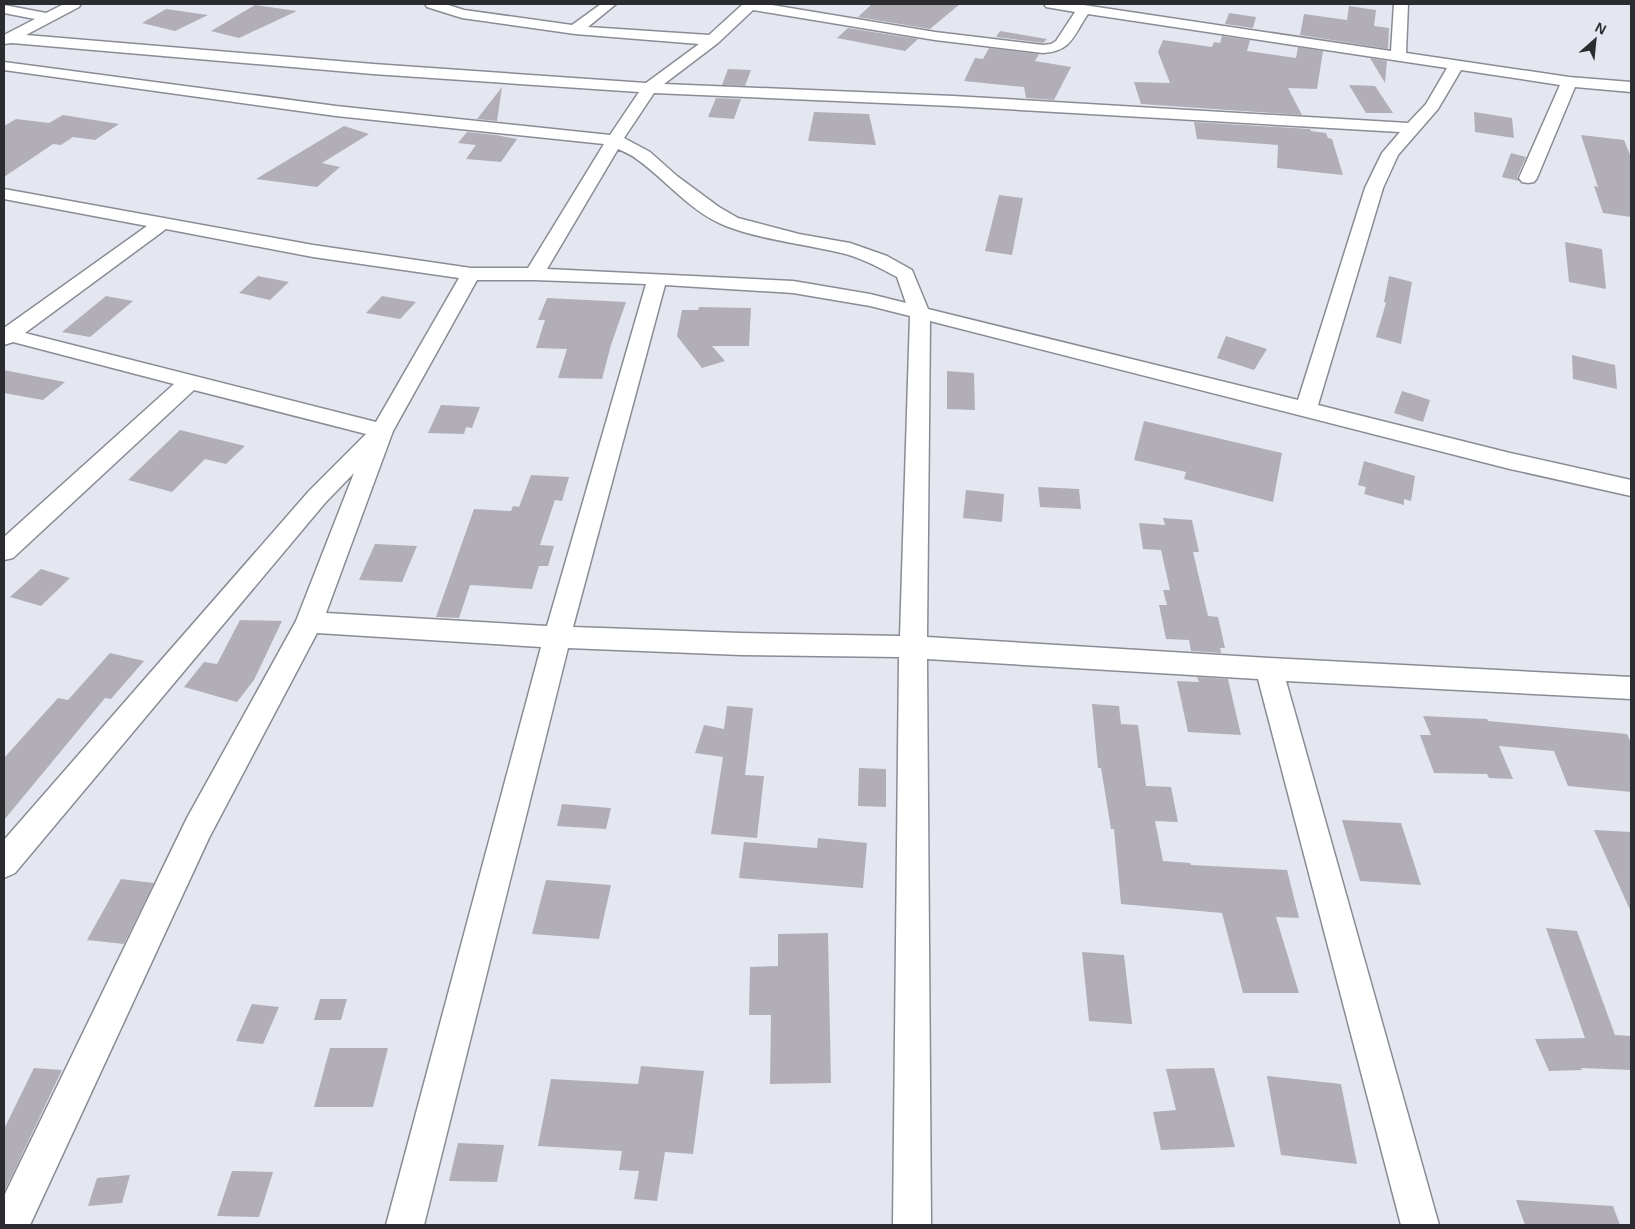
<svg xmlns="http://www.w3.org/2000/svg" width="1635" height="1229" font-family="Helvetica,sans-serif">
  <rect width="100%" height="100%" fill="#e4e7f0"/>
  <!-- building -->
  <g fill="#b1aeb7">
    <polygon points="872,4 960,4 930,29 858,17"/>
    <polygon points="255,5 297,11 239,38 211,31"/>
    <polygon points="1349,6 1376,10 1374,26 1389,28 1388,49 1300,35 1304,14 1347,20"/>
    <polygon points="166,9 208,15 175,31 142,23"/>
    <polygon points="1229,13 1256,17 1253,28 1225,24"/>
    <polygon points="848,28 918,39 905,51 837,38"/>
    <polygon points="1000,31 1047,39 1043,43 996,37"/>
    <polygon points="1222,36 1250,40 1247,51 1296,58 1298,47 1323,51 1317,89 1288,88 1302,115 1141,104 1134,82 1170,83 1158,52 1163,40 1212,47 1214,42 1220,43"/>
    <polygon points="989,48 1039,54 1035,61 1071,67 1054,100 1026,98 1024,87 964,81 975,58 983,59"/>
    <polygon points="1370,58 1387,61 1385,83"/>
    <polygon points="728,69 751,70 745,86 722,85"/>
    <polygon points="1349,85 1375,86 1393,113 1366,113"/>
    <polygon points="502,87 497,121 477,119"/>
    <polygon points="716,98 741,99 734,119 708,117"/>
    <polygon points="814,112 869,114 876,145 808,141"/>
    <polygon points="1474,112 1512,118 1514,138 1475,132"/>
    <polygon points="63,115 119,124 95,140 73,137 61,145 53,144 4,177 4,126 16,119 49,123"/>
    <polygon points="1194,122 1310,129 1311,131 1326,133 1328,138 1332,139 1343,175 1277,168 1278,145 1197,139"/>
    <polygon points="344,126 369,134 322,163 340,167 317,187 256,179"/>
    <polygon points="467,132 496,135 517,139 501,162 466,159 476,145 458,143"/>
    <polygon points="1581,135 1624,140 1631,157 1631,217 1603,213 1594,186 1598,187"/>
    <polygon points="1511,153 1526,157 1517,177 1519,181 1502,177"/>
    <polygon points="999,195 1023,198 1012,255 985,251"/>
    <polygon points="1565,242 1602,249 1606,289 1569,282"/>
    <polygon points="258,276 289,282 270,300 239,293"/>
    <polygon points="1389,276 1412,282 1401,344 1376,337 1386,303 1384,302"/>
    <polygon points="106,296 133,301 90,337 62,332"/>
    <polygon points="382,296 416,302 400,319 366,313"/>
    <polygon points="547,298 626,302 611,345 602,379 558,378 567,349 536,348 545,320 538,320"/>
    <polygon points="699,307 751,308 749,346 712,346 725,361 702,368 677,336 682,310 698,310"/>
    <polygon points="1226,336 1267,349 1254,370 1217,358"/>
    <polygon points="1572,355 1615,365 1617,389 1573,379"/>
    <polygon points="4,370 44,378 65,382 43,400 4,393"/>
    <polygon points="947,371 974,373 975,410 947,409"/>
    <polygon points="1402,391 1430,400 1423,422 1394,413"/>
    <polygon points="441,405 480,407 472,428 466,427 464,434 428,433"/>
    <polygon points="1144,421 1282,453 1273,502 1184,479 1186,472 1134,460"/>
    <polygon points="180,430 245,446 226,464 205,459 172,492 128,480"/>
    <polygon points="1364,461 1415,476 1411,501 1404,499 1404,505 1364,494 1366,487 1358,485"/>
    <polygon points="531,475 569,477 562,501 555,500 540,545 554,546 548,566 539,566 532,589 470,585 459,618 436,617 474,509 511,511 513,506 519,507"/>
    <polygon points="1038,487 1079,489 1081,509 1040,507"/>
    <polygon points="966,490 1004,494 1002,522 963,518"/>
    <polygon points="1163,518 1192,520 1199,552 1193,552 1208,616 1218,617 1225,648 1220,648 1221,653 1191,651 1189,640 1166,639 1159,605 1167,605 1163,590 1170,590 1161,550 1143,549 1139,523 1165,525"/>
    <polygon points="375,544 417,546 402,582 359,580"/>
    <polygon points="41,569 70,578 41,606 10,597"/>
    <polygon points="240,620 282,621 254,680 237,702 184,687 204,662 217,664"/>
    <polygon points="110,653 144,661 111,699 105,698 4,820 4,758 58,698 68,700"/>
    <polygon points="1197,677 1228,679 1241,735 1188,732 1177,681 1199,682"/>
    <polygon points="1092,704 1119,706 1121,724 1138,725 1146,786 1171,787 1178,822 1155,821 1163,861 1190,863 1191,865 1287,870 1299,918 1276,917 1299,993 1243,993 1222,913 1121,904 1114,829 1111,829 1101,768 1098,768"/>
    <polygon points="727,706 753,708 745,775 764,776 757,838 711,834 723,757 695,753 704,725 724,729"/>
    <polygon points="1423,716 1487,719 1488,721 1627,734 1631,743 1631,792 1568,786 1554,751 1499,746 1513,779 1489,778 1487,774 1434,773 1420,735 1431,735"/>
    <polygon points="859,768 886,769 886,807 858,806"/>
    <polygon points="562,804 611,808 606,829 557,826"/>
    <polygon points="1342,820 1401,823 1421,885 1360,881"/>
    <polygon points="1594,830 1631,832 1631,912"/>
    <polygon points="818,838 867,843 863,888 739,878 744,842 817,848"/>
    <polygon points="121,879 154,883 124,944 87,940"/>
    <polygon points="546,880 611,885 599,939 532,934"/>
    <polygon points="1546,928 1577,931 1615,1035 1631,1036 1631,1070 1581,1068 1582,1070 1549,1071 1535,1039 1585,1038"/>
    <polygon points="828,933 831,1083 770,1084 771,1015 749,1015 750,967 778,966 778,934"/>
    <polygon points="1082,952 1124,955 1132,1024 1089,1021"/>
    <polygon points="320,999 347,999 341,1020 314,1020"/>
    <polygon points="252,1004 279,1007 263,1044 236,1041"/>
    <polygon points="330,1048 388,1048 373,1107 314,1107"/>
    <polygon points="641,1066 704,1071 693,1154 665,1152 657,1201 634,1199 639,1171 619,1170 622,1151 538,1146 551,1079 638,1084"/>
    <polygon points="34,1068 62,1070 4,1192 4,1129"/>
    <polygon points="1214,1068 1235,1147 1161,1150 1153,1112 1176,1110 1166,1069"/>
    <polygon points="1267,1076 1341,1084 1357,1164 1281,1155"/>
    <polygon points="458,1143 504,1145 497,1182 449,1181"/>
    <polygon points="232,1171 273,1172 259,1217 217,1216"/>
    <polygon points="130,1175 122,1203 88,1206 97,1178"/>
    <polygon points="1516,1200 1613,1206 1620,1225 1525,1225"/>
  </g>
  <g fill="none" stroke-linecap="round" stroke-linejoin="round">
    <!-- minor casing -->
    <g stroke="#898c94" stroke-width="3">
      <path id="minor" d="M 64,4 L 81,4 L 79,7 L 26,35 L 373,64 L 646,83 L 699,44 L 575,34 L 462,18 L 427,7 L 425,4 L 445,4 L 464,10 L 572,25 L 601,4 L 616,4 L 588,27 L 709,35 L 743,4 L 766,4 L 935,32 L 1043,45 L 1051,44 L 1056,41 L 1075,12 L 1046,7 L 1044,4 L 1077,4 L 1391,51 L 1394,4 L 1408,4 L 1406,53 L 1569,77 L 1631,82 L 1631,92 L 1575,87 L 1537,178 L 1534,182 L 1528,183 L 1522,182 L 1519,178 L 1560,85 L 1461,70 L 1438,109 L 1398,155 L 1383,188 L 1318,405 L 1510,453 L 1631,480 L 1631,496 L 1510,469 L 930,321 L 927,637 L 1269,658 L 1631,677 L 1631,699 L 1286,681 L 1439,1225 L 1401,1225 L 1258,679 L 927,659 L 931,1225 L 893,1225 L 899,657 L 741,655 L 568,648 L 424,1225 L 386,1225 L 541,647 L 317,633 L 209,838 L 30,1225 L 4,1225 L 4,1196 L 187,818 L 296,621 L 354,473 L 325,503 L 15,873 L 4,878 L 4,840 L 309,491 L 366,434 L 194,390 L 13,558 L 4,560 L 4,537 L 174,384 L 13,342 L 4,345 L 4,328 L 147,226 L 4,199 L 4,189 L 313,245 L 471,268 L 528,268 L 604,144 L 336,116 L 4,70 L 4,62 L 336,106 L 610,135 L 639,92 L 373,74 L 12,43 L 4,44 L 4,35 L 35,19 L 4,13 L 4,5 L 46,13 ZM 753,10 L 935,40 L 1043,53 C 1072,51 1073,36 1088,14 L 1447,68 L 1426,104 L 1408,123 L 953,96 L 664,84 L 718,43 ZM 654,93 L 953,106 L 1400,132 L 1382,153 L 1365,188 L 1298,400 L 928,309 L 912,270 L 887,256 L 850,243 L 799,234 L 738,218 L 719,207 L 677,176 L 650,152 L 624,138 ZM 618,149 C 625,152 632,155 638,160 C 667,181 692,213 726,226 C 759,239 802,244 837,252 C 858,256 878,267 897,277 L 906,303 L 870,294 L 793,281 L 547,269 ZM 166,229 L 313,257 L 459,278 L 376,422 L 25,333 ZM 477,280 L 534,280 L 646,284 L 547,626 L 326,613 L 393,431 ZM 665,285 L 793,293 L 870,306 L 910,316 L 900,636 L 741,633 L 573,627 Z"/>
    </g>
    <!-- minor -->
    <use href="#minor" fill="#fff" fill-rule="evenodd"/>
  </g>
  <!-- border -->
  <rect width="1635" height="1229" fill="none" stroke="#2b2c2f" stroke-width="10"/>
  <!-- north arrow -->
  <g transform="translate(1595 40) rotate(27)" stroke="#e4e7f0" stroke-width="4" paint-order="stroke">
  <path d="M0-4L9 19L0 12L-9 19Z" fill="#2b2c2f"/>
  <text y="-8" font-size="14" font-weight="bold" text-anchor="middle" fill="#2b2c2f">N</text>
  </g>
</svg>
